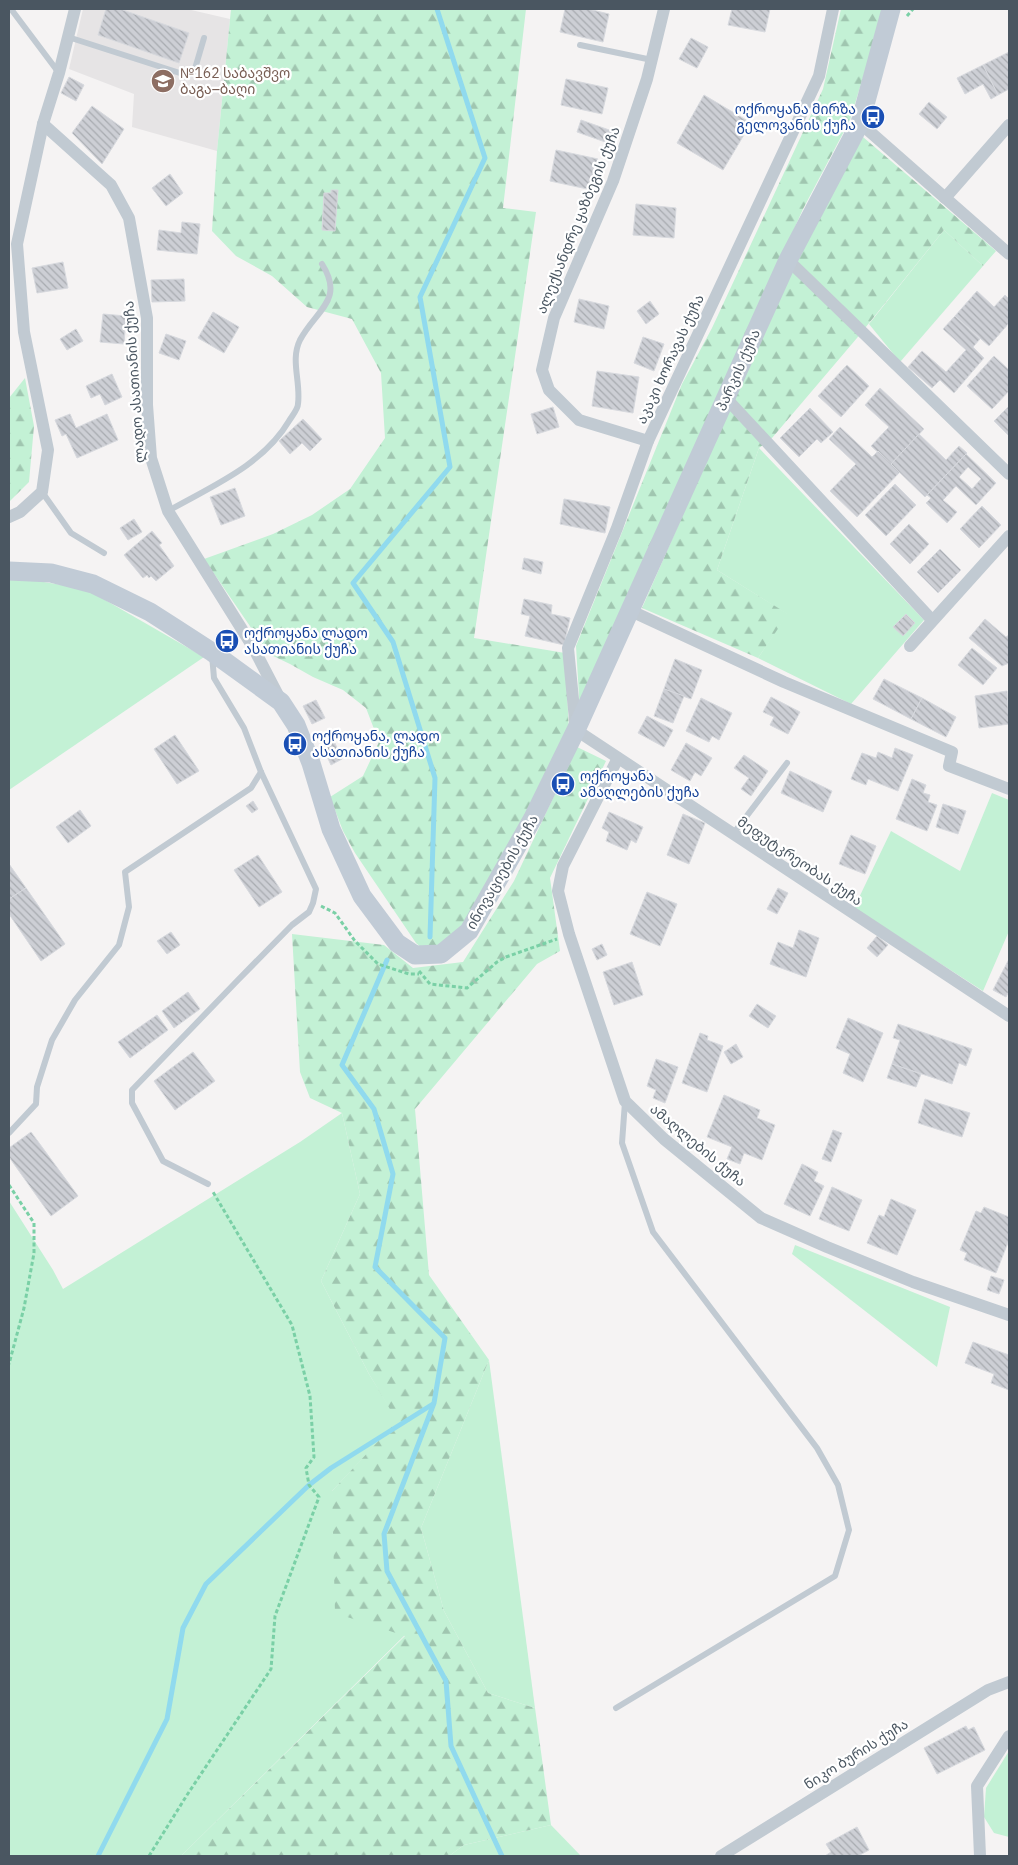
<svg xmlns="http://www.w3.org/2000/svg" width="1018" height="1865" font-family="'IBM Plex Sans','Noto Sans Georgian',sans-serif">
  <defs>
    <pattern id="forest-firs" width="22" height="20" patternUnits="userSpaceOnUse" patternTransform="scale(1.25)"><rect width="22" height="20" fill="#c3f1d5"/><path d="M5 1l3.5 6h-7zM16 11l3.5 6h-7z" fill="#a0c6b0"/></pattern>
    <pattern id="building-back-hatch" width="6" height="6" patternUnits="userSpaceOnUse" patternTransform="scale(1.25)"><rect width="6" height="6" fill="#cdcfd5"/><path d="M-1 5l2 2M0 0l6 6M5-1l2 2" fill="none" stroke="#a8abb0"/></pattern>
  </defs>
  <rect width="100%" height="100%" fill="#f5f3f3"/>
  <!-- education -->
  <polygon fill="#e6e4e5" points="83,9 187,9 230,19 217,151 132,127 134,94 69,69"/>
  <!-- green -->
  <g fill="#c3f1d5">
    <polygon points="944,230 983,266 900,362 869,324"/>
    <polygon points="759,448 924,620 851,704 758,658 787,614 717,570"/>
    <polygon points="9,580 32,580 86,589 204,657 9,790"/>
    <polygon points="992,793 1009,800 1009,931 983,991 854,908 891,831 960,871"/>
    <polygon points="342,1113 360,1194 321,1281 369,1374 398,1421 332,1491 405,1635 181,1856 9,1856 9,1201 53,1270 63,1289 300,1142"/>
    <polygon points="795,1245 950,1307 937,1367 792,1254"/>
    <polygon points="489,1360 535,1708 488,1693 444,1611 421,1528"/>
    <polygon points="1009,1751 1009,1837 994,1833 984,1817 986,1788"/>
    <polygon points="551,1825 581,1856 449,1856 464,1845"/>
  </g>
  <!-- forest -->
  <g fill="url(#forest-firs)">
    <polygon points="231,9 526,9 503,208 536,212 474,638 565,653 569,731 466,928 440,946 423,949 416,943 355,853 343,831 330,797 363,776 379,742 366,708 343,690 313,677 290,664 269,654 204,559 273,534 312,515 350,489 385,438 381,373 352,319 307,307 272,276 236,256 212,231 217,151"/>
    <polygon points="841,9 884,9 850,120 803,209 580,713 576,646 682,384 712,328 823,89"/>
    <polygon points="863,137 996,251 983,266 944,230 857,338 772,438 759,448 717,570 788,614 758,658 642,608 797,254"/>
    <polygon points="25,378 34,426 29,482 9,502 9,398"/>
    <polygon points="577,747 606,761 550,878 560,951 537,964 415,1109 429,1275 489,1360 421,1528 444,1611 488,1693 535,1708 551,1825 464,1845 449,1856 181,1856 405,1636 335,1613 332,1491 397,1421 369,1374 321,1281 360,1194 342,1113 310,1098 300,1072 292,934 384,945 413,968 463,962 514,881"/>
  </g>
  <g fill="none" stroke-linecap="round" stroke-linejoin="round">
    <!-- stream -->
    <g stroke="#90daee" stroke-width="5">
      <polyline points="430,937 435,778 393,642 353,583 450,467 420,297 485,158 437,9"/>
      <polyline points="387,960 342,1065 374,1109 393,1174 375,1267 445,1338 434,1403 384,1534 387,1571 446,1681 451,1746 502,1856"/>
      <polyline points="98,1856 167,1719 183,1628 206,1584 309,1485 331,1468 433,1404"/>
    </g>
  </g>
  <!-- building -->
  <g fill="url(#building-back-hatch)" stroke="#d7d9de" fill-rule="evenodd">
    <polygon points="106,9 120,9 189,33 179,63 98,35"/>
    <polygon points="565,9 588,9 609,14 603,42 560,32"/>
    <polygon points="732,9 770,9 765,32 728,25"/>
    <polygon points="691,38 708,47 697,68 679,59"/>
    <polygon points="1009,52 1009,89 998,95 983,65"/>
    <polygon points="983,65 998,95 991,99 983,84 965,94 957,78"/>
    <polygon points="69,77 84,85 76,101 61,93"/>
    <polygon points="566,79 608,88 602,114 561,105"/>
    <polygon points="704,95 751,123 723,170 677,143"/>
    <polygon points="929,102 947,117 937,129 919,114"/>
    <polygon points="92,106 124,129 102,164 72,133"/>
    <polygon points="581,120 612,131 608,143 577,132"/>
    <polygon points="556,150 598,159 592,190 550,181"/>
    <polygon points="170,174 183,193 166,206 152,188"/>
    <polygon points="331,190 338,190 335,231 322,230 324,193 331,193"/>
    <polygon points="636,204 676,208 674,238 633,235"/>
    <polygon points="182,222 200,224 197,254 157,250 159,230 181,233"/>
    <polygon points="63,262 68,288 37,293 32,268"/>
    <polygon points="184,279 185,301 152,302 151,280"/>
    <polygon points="977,291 994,307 1005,295 1009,299 1009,323 989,346 955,316"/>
    <polygon points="579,299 609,306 604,329 574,322"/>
    <polygon points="650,301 659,314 646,324 637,311"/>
    <polygon points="213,312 239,327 224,353 198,338"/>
    <polygon points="103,314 126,316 124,344 100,342"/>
    <polygon points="955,316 980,339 973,347 984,358 954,393 940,380 932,388 908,367 922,351 946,372 966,350 943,329"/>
    <polygon points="76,329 83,341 67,350 60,339"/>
    <polygon points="166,334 186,341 179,360 159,353"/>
    <polygon points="643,337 664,344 654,371 634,363"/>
    <polygon points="994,356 1009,370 1009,391 992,409 967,386"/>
    <polygon points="847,365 869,386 841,417 818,396"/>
    <polygon points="597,371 639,377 633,413 592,406"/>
    <polygon points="112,374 122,397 105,405 100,394 91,398 86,386"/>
    <polygon points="880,388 924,429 891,464 871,446 889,427 865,405"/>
    <polygon points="1009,406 1009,436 994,421"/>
    <polygon points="553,407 559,427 537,434 531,414"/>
    <polygon points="810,408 833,432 821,443 817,439 799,457 780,438"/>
    <polygon points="70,414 76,428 107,414 118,440 77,458 66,434 62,436 55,420"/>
    <polygon points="303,419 322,439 310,451 302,443 290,454 279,441"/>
    <polygon points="840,427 872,457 878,451 900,472 857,517 830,491 856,464 829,439"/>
    <polygon points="919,434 946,460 959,446 967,453 925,497 891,464"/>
    <path d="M 966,454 L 996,483 L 976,505 L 956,486 L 943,500 L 957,512 L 947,523 L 926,503 L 931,498 L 927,495 ZM 968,467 L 981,479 L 972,489 L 959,477 Z"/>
    <polygon points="895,484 916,505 886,536 865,515"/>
    <polygon points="235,488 245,516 221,525 210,497"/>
    <polygon points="564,499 610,507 605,533 560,524"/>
    <polygon points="982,506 1001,525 979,548 960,529"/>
    <polygon points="134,519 142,532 128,540 120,528"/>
    <polygon points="909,524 929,544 910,564 890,544"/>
    <polygon points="152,531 162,543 159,545 174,566 156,581 151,576 149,578 147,575 143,578 124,555"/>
    <polygon points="940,549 961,570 938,593 917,572"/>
    <polygon points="524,558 543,562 541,574 522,569"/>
    <polygon points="524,599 552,605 551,614 570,618 564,645 525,636 530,616 521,614"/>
    <polygon points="906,614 915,623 903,636 893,627"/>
    <polygon points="985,619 1006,637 1009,635 1009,663 1002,666 969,638"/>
    <polygon points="972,648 997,668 983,685 958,665"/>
    <polygon points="675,659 702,670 691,699 664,689"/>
    <polygon points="884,679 922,698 911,719 873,699"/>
    <polygon points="664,689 684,696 673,723 654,716"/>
    <polygon points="1007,691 1009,724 979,728 975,696"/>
    <polygon points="771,697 800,712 788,734 770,725 774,717 763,712"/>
    <polygon points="701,698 732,713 719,740 712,736 709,742 686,731"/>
    <polygon points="922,698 956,717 946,737 911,719"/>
    <polygon points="316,700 325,718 312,724 303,706"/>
    <polygon points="647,716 673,730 664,747 638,733"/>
    <polygon points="175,735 199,771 177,784 154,749"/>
    <polygon points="334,741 342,759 331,765 322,746"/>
    <polygon points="686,743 712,758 701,776 695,772 690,781 671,770"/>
    <polygon points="895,748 913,755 898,791 868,779 866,785 851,779 862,753 876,758 878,752 892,758"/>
    <polygon points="744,755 768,771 751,796 741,789 749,778 734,768"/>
    <polygon points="790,771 832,791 823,812 781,793"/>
    <polygon points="912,779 926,785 923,793 930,795 928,802 937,805 927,831 896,819"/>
    <polygon points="253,801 258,809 252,813 246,806"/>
    <polygon points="943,804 966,811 958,834 936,827"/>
    <polygon points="80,810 91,826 68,843 56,827"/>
    <polygon points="609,812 643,827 636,843 631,840 627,850 606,841 609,832 602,828"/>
    <polygon points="683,814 705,823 689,864 667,855"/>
    <polygon points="851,835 876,846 865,874 839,864"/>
    <polygon points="258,855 282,892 259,907 234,870"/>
    <polygon points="9,864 26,888 9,899"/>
    <polygon points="26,888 65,944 41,961 9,914 9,899"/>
    <polygon points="778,888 788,893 777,914 767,909"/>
    <polygon points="647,892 677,904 660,946 630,934"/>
    <polygon points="799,930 819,938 806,977 770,964 778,942 793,948"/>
    <polygon points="171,932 180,945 167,954 157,941"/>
    <polygon points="877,936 888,945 877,957 867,948"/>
    <polygon points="602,944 607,955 597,960 592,949"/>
    <polygon points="1009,959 1009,991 1006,997 993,990"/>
    <polygon points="632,962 643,995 614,1005 603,972"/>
    <polygon points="188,992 200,1009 174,1028 162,1011"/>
    <polygon points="757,1004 776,1016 768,1028 749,1016"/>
    <polygon points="157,1015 168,1030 130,1058 118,1042"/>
    <polygon points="848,1018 883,1033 863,1082 843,1073 850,1054 836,1048"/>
    <polygon points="898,1024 972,1049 966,1066 959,1063 952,1084 892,1064 900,1040 893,1038"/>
    <polygon points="700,1033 708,1036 707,1040 723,1046 707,1092 682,1083"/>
    <polygon points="736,1044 743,1057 731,1064 724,1052"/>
    <polygon points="193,1052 215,1081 175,1110 154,1081"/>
    <polygon points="656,1059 678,1067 665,1103 653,1098 656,1090 647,1086"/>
    <polygon points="892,1064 921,1074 916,1087 887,1078"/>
    <polygon points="724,1095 760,1110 757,1118 775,1125 762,1160 744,1153 740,1164 727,1159 732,1147 707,1137"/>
    <polygon points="925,1099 970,1113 962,1137 918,1123"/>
    <polygon points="833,1130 842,1133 831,1162 822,1159"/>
    <polygon points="31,1132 78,1196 51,1216 9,1157 9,1148"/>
    <polygon points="802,1164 818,1172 814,1181 824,1186 810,1216 784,1204"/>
    <polygon points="832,1187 862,1200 849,1231 819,1219"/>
    <polygon points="891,1199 916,1210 897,1255 867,1243 879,1215 884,1217"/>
    <polygon points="984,1207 1009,1217 1009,1240 996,1273 964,1260 967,1253 960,1250 976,1211 981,1213"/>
    <polygon points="991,1276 1004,1280 999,1294 987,1290"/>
    <polygon points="973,1342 1009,1355 1009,1390 991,1383 994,1374 965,1363"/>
    <polygon points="966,1726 968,1730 974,1727 985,1750 937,1774 924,1748"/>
    <polygon points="857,1827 869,1850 858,1856 825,1856 831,1852 826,1844"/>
  </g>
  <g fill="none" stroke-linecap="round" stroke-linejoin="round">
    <!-- path -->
    <g stroke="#7ad0a6" stroke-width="3" stroke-dasharray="4 2.5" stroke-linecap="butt">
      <polyline points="907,16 913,9"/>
      <polyline points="321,906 335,913 355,941 378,964 409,974 419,974"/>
      <polyline points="419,971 430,984 467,988 497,962 506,957 557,939"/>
      <polyline points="9,1185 34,1223 34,1253 24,1308 9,1364"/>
      <polyline points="149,1856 187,1795 271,1669 275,1616 319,1497 309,1485 306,1468 314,1457 310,1396 292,1325 213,1192"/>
    </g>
    <!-- lane -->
    <g stroke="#c1cad2" stroke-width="6">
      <polyline points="11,9 59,73"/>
      <polyline points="68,37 186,75 191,74 194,72 204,38"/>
      <polyline points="580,45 652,60"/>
      <polyline points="42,492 71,533 104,553"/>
      <path d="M 168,511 C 212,486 263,465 289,421 C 292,416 298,409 298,404 C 301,382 290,360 300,340 C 316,310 345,300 322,264"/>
      <polyline points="733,834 787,763"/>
      <polyline points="9,1133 36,1104 37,1087 52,1040 75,1000 119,945 129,907 125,872 251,788 261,772"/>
      <polyline points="208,1184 163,1161 132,1103 132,1090 237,981 292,925 309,912 313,903 316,889 261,772 244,728 214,678 212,655"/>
      <polyline points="616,1708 835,1576 849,1530 838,1485 817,1448 653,1232 622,1143 625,1102"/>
    </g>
    <!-- street -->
    <g stroke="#c1cad2" stroke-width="12">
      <polyline points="833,9 819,76 648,441 617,528 568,648 576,730 1009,1016"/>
      <polyline points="860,123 1009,254"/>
      <polyline points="43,124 111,185 129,218 147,318 147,405 151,458 168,511 253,647 280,699"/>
      <polyline points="945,198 1009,125"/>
      <polyline points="788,260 1009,474"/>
      <polyline points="725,397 932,620"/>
      <polyline points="648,441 579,420 549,390 542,370 554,318 613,181 647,79 664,9"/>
      <polyline points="9,517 20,512 42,492 48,450 24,332 17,244 43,124 59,73 75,9"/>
      <polyline points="631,611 784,682 952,752 949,766 1009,789"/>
      <polyline points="910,646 1009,536"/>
      <polyline points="618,758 563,866 558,891 569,934 625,1101 664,1139 761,1218 827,1247 913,1282 1009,1315"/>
      <polyline points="721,1856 988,1690 1009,1682"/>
      <polyline points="980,1856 977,1786 1009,1736"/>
    </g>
    <!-- secondary -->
    <polyline stroke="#c1cbd6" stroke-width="19" points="9,571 51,573 93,584 150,612 175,628 212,652 281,702 296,725 311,763 331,829 362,896 397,943 415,955 441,954 469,931 533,818 576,730 788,260 860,123 891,9"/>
  </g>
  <!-- icons -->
  <defs>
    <g id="school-disc" transform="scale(1.25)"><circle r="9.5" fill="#8d6e63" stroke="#fff"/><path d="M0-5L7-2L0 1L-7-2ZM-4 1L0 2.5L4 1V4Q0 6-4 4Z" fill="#fff"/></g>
    <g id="bus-disc" transform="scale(1.25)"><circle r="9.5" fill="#1a4fb4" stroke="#fff"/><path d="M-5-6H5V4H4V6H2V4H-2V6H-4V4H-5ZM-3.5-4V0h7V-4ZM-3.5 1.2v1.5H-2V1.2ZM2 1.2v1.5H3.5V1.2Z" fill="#fff"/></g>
  </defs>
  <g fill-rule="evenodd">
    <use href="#school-disc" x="163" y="81"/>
    <use href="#bus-disc" x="873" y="117"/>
    <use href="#bus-disc" x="227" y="641"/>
    <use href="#bus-disc" x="295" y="744"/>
    <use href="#bus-disc" x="563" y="784"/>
  </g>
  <g text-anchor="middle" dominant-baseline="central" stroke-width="4.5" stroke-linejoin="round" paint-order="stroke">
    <!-- education labels -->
    <g font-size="14" fill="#785e54" stroke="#fff" text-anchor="start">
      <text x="180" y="73">№162 საბავშვო<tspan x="180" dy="16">ბაგა–ბაღი</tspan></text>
    </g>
    <!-- transit labels -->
    <g font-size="14" fill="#164399" stroke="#fff" text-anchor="start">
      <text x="856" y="109" text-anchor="end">ოქროყანა მირზა<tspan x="856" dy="16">გელოვანის ქუჩა</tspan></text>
      <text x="244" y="633">ოქროყანა ლადო<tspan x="244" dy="16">ასათიანის ქუჩა</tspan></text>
      <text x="312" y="736">ოქროყანა, ლადო<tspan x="312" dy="16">ასათიანის ქუჩა</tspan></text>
      <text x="580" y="776">ოქროყანა<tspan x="580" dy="16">ამაღლების ქუჩა</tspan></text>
    </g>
    <!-- street labels -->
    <g font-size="14" fill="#4a5661" stroke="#fff">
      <text transform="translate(578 220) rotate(-68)">ალექსანდრე ყაზბეგის ქუჩა</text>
      <text transform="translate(670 359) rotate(-65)">აკაკი ხორავას ქუჩა</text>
      <text transform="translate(738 370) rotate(-66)">პარკის ქუჩა</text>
      <text transform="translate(134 382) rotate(-94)">ლადო ასათიანის ქუჩა</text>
      <text transform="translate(800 861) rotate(34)">მეფუტკრეობას ქუჩა</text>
      <text transform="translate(502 872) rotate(-60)">ინოვაციების ქუჩა</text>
      <text transform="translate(698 1145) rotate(40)">ამაღლების ქუჩა</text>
      <text transform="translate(856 1754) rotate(-32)">ნიკო ბურის ქუჩა</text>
    </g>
  </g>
  <!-- border -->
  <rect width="1018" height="1865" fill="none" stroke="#4a5661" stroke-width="20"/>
</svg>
